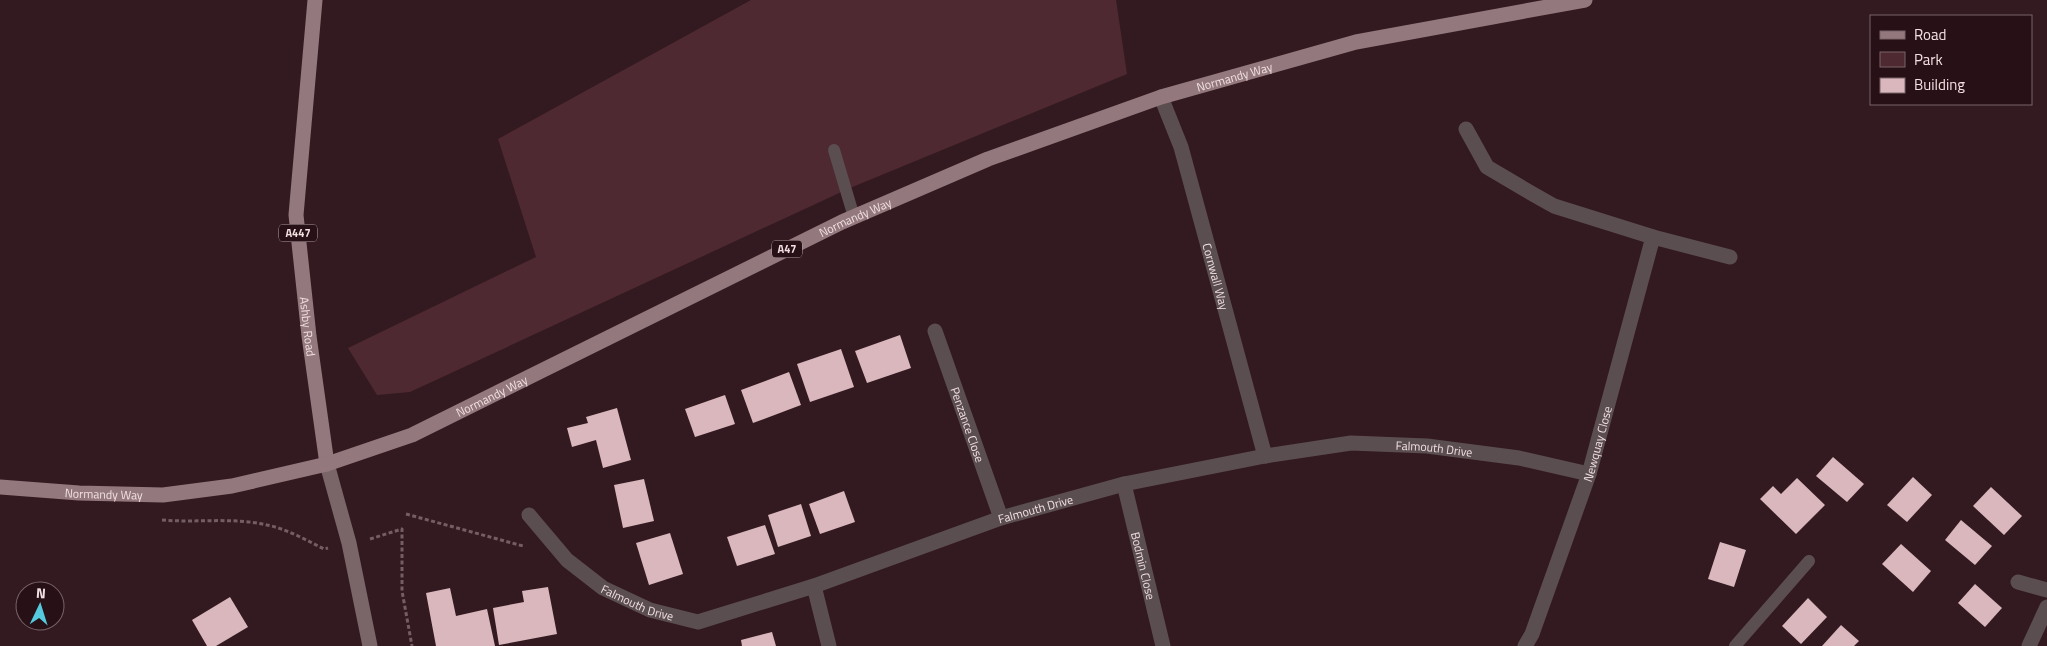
<svg xmlns="http://www.w3.org/2000/svg" width="2047" height="646" font-family="'Titillium Web',sans-serif">
  <rect width="100%" height="100%" fill="#331a20"/>
  <!-- green -->
  <polygon fill="#4f2931" points="751,0 1116,0 1127,74 850,188 410,392 377,395 348,348 536,257 498,139"/>
  <!-- building -->
  <g fill="#d9b7bd">
    <polygon points="900,335 911,368 867,383 855,351"/>
    <polygon points="841,349 854,387 810,402 797,364"/>
    <polygon points="789,372 801,405 753,423 741,390"/>
    <polygon points="725,395 735,424 695,437 685,409"/>
    <polygon points="617,408 631,460 603,468 596,440 572,447 567,428 588,423 586,417"/>
    <polygon points="1833,457 1864,484 1847,502 1816,476"/>
    <polygon points="1913,477 1932,495 1907,522 1887,505"/>
    <polygon points="1797,478 1825,505 1796,534 1760,499 1773,486 1781,494"/>
    <polygon points="644,479 654,521 623,528 614,485"/>
    <polygon points="1991,487 2022,516 2004,535 1973,506"/>
    <polygon points="844,491 855,522 820,534 809,504"/>
    <polygon points="801,504 811,536 778,547 768,515"/>
    <polygon points="1961,520 1992,546 1975,565 1945,540"/>
    <polygon points="765,525 775,554 737,566 727,537"/>
    <polygon points="670,533 683,574 649,585 636,543"/>
    <polygon points="1720,542 1746,550 1734,587 1708,579"/>
    <polygon points="1901,544 1931,571 1913,592 1882,564"/>
    <polygon points="1975,584 2002,608 1985,627 1958,603"/>
    <polygon points="548,587 557,634 499,645 493,608 524,602 522,591"/>
    <polygon points="450,588 456,616 487,609 495,646 436,646 426,593"/>
    <polygon points="230,597 248,627 216,646 207,646 192,620"/>
    <polygon points="1808,598 1827,617 1801,644 1782,626"/>
    <polygon points="1841,625 1859,641 1854,646 1822,646"/>
    <polygon points="772,632 776,646 742,646 741,640"/>
  </g>
  <g fill="none" stroke-linecap="round" stroke-linejoin="round">
    <!-- path -->
    <g stroke="#755e63" stroke-width="3" stroke-dasharray="4 2.5" stroke-linecap="butt">
      <polyline points="406,514 523,546"/>
      <path d="M 162,520 C 197,523 233,517 267,525 C 287,529 306,540 324,549 L 328,548"/>
      <polyline points="370,539 402,529 402,591 412,646"/>
    </g>
    <!-- lane -->
    <g stroke="#5b4e50" stroke-width="12">
      <polyline points="834,150 854,217"/>
      <polyline points="1735,646 1809,561"/>
    </g>
    <!-- street -->
    <g stroke="#5b4e50" stroke-width="15">
      <path id="s1" d="M 1161,97 L 1181,147 L 1265,456"/>
      <polyline points="1466,129 1487,167 1531,193 1554,206 1653,237"/>
      <path id="s2" d="M 935,331 L 1001,518"/>
      <path id="s3" d="M 1124,484 L 1163,646"/>
      <path id="s4" d="M 529,515 L 567,560 L 603,588 L 650,610 L 698,622 L 814,586 L 1001,518 L 1124,484 L 1265,456 L 1351,443 L 1427,446 L 1519,458 L 1589,474"/>
      <polyline points="2018,582 2047,590"/>
      <polyline points="814,586 829,646"/>
      <path id="s5" d="M 1525,646 L 1532,634 L 1589,474 L 1653,237 L 1730,257"/>
      <polyline points="2029,646 2047,607"/>
    </g>
    <!-- secondary -->
    <polyline stroke="#7a6669" stroke-width="15" points="327,464 349,543 370,646"/>
    <!-- primary -->
    <g stroke="#93787d" stroke-width="15">
      <path id="s6" d="M 315,0 L 296,215 L 309,336 L 327,464"/>
      <path id="s7" d="M 0,487 L 79,493 L 163,495 L 232,486 L 327,464 L 412,435 L 842,222 L 988,159 L 1161,97 L 1356,42 L 1585,0"/>
    </g>
  </g>
  <g text-anchor="middle" dominant-baseline="central" stroke-width="5" stroke-linejoin="round" paint-order="stroke">
    <!-- shield labels -->
    <g fill="#281116" stroke="#b5a2a6" stroke-width="1">
      <rect x="279" y="224.5" width="38" height="17" rx="4"/>
      <rect x="772" y="240.5" width="30" height="17" rx="4"/>
    </g>
    <g font-size="11" font-weight="bold" fill="#f2e0e3">
      <text x="298" y="233">A447</text>
      <text x="787" y="249">A47</text>
    </g>
    <!-- street labels -->
    <g font-size="12" fill="#f2e0e3" stroke="#281116">
      <text stroke="none"><textPath href="#s7" startOffset="1319">Normandy Way</textPath></text>
      <text stroke="none"><textPath href="#s7" startOffset="914">Normandy Way</textPath></text>
      <text stroke="none"><textPath href="#s1" startOffset="188">Cornwall Way</textPath></text>
      <text stroke="none"><textPath href="#s6" startOffset="328">Ashby Road</textPath></text>
      <text stroke="none"><textPath href="#s7" startOffset="509">Normandy Way</textPath></text>
      <text stroke="none"><textPath href="#s2" startOffset="99">Penzance Close</textPath></text>
      <text stroke="none"><textPath href="#s5" startOffset="215">Newquay Close</textPath></text>
      <text stroke="none"><textPath href="#s4" startOffset="968">Falmouth Drive</textPath></text>
      <text stroke="none"><textPath href="#s7" startOffset="104">Normandy Way</textPath></text>
      <text stroke="none"><textPath href="#s4" startOffset="562">Falmouth Drive</textPath></text>
      <text stroke="none"><textPath href="#s3" startOffset="84">Bodmin Close</textPath></text>
      <text stroke="none"><textPath href="#s4" startOffset="142">Falmouth Drive</textPath></text>
    </g>
  </g>
  <!-- legend -->
  <rect x="1870" y="15" width="162" height="90" fill="#281116" stroke="#796468"/>
  <rect x="1880" y="31" width="25" height="8" fill="#93787d" stroke="#796468"/>
  <text x="1914" y="40" font-size="15" fill="#f2e0e3">Road</text>
  <rect x="1880" y="52" width="25" height="15" fill="#4f2931" stroke="#796468"/>
  <text x="1914" y="65" font-size="15" fill="#f2e0e3">Park</text>
  <rect x="1880" y="78" width="25" height="15" fill="#d9b7bd" stroke="#796468"/>
  <text x="1914" y="90" font-size="15" fill="#f2e0e3">Building</text>
  <!-- north arrow -->
  <g transform="translate(40 606) rotate(4)"><circle r="24" fill="#281116" stroke="#796468"/>
  <path d="M0-4L9 19L0 12L-9 19Z" fill="#55cadf"/>
  <text y="-8" font-size="14" font-weight="bold" text-anchor="middle" fill="#f2e0e3">N</text>
  </g>
</svg>
